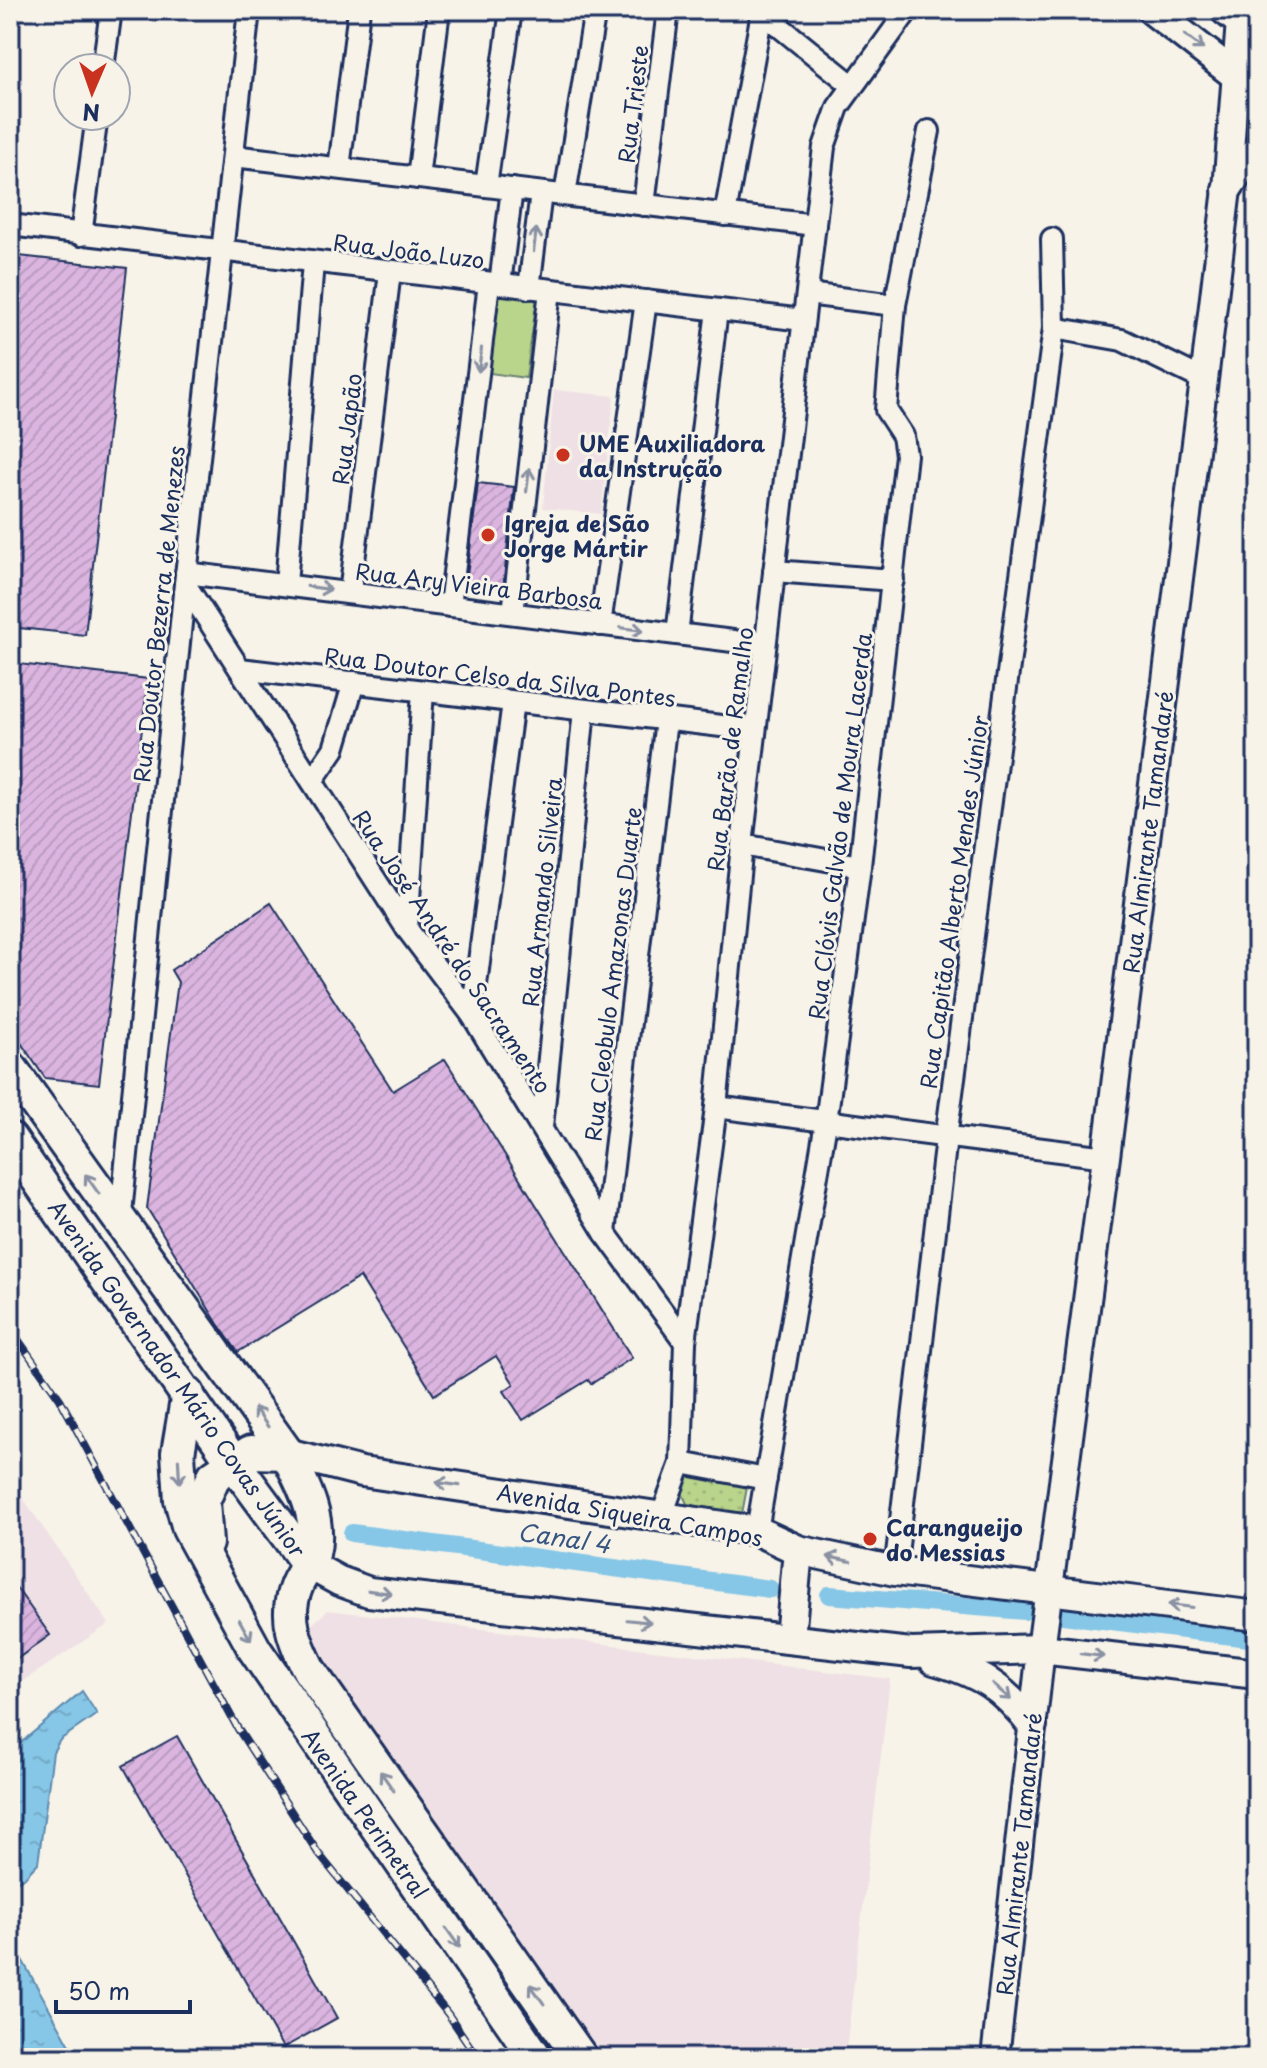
<svg xmlns="http://www.w3.org/2000/svg" width="1267" height="2068" font-family="'Playpen Sans',sans-serif">
  <defs>
    <pattern id="park-dots" width="8" height="8" patternUnits="userSpaceOnUse" patternTransform="scale(2)"><rect width="8" height="8" fill="#b9d48b"/><path d="M2 2h.1M6 6h.1" fill="none" stroke="#9eb67a" stroke-width="1.8" stroke-linecap="round"/></pattern>
    <pattern id="water-ripples" width="26" height="14" patternUnits="userSpaceOnUse" patternTransform="scale(2)"><rect width="26" height="14" fill="#86c6e6"/><path d="M2 4q2-2 4 0t4 0M15 11q2-2 4 0t4 0" fill="none" stroke="#73aac8"/></pattern>
    <pattern id="building-hatch" width="6" height="6" patternUnits="userSpaceOnUse" patternTransform="scale(2)"><rect width="6" height="6" fill="#dbb5df"/><path d="M-1 1l2-2M0 6l6-6M5 7l2-2" fill="none" stroke="#bb9cc2"/></pattern>
  </defs>
  <rect width="100%" height="100%" fill="#f7f3e8"/>
  <filter id="ink" filterUnits="userSpaceOnUse"><feTurbulence type="fractalNoise" baseFrequency=".0125" numOctaves="2"/><feDisplacementMap in="SourceGraphic" scale="16" xChannelSelector="R" yChannelSelector="G"/><feConvolveMatrix kernelMatrix="1 2 1 2 8 2 1 2 1" color-interpolation-filters="sRGB"/></filter>
  <g filter="url(#ink)">
    <!-- built -->
    <g fill="#efe0e5">
      <polygon points="554,390 614,396 601,514 543,508"/>
      <polygon points="10,1479 109,1624 10,1690"/>
      <polygon points="328,1610 890,1679 845,2058 602,2058 305,1631"/>
    </g>
    <!-- grass -->
    <polygon fill="#b9d48b" stroke="#6a8274" stroke-width="2" points="490,293 537,299 526,378 482,372"/>
    <!-- park -->
    <polygon fill="url(#park-dots)" stroke="#6a8274" stroke-width="2" points="685,1473 748,1482 742,1514 687,1504 679,1486"/>
    <!-- water -->
    <g fill="url(#water-ripples)" stroke="#5b8ab0" stroke-width="2">
      <polygon points="82,1691 97,1714 60,1740 53,1752 38,1863 24,1878 10,1885 10,1752"/>
      <polygon points="10,1938 77,2058 10,2058"/>
    </g>
    <g fill="none" stroke-linecap="round" stroke-linejoin="round">
      <!-- canal -->
      <g stroke="#86c6e6" stroke-width="18">
        <polyline points="352,1533 770,1589"/>
        <polyline points="829,1595 1025,1611"/>
        <polyline points="1063,1615 1257,1639"/>
      </g>
    </g>
    <!-- building -->
    <g fill="url(#building-hatch)" stroke="#1b2f5e" stroke-width="2">
      <polygon points="10,255 127,268 85,635 10,627"/>
      <polygon points="478,483 514,487 503,588 466,584"/>
      <polygon points="10,663 148,679 99,1084 45,1078 10,1027"/>
      <polygon points="271,903 393,1091 445,1059 632,1358 591,1384 588,1380 523,1420 504,1391 514,1384 496,1356 434,1395 360,1277 238,1352 218,1324 147,1208 178,982 171,970"/>
      <polygon points="10,1579 50,1635 10,1664"/>
      <polygon points="177,1736 337,2018 283,2048 123,1766"/>
    </g>
    <g fill="none" stroke-linecap="round" stroke-linejoin="round">
      <!-- minor casing -->
      <g stroke="#1b2f5e" stroke-width="26">
        <g id="minor">
          <polyline points="759,10 852,85"/>
          <polyline points="103,68 111,10"/>
          <polyline points="233,156 815,225"/>
          <polyline points="339,168 359,10"/>
          <polyline points="418,178 439,10"/>
          <polyline points="486,186 511,10"/>
          <polyline points="565,195 595,10"/>
          <polyline points="644,205 668,10"/>
          <polyline points="725,215 762,12"/>
          <polyline points="10,225 803,320"/>
          <polyline points="81,235 97,116"/>
          <polyline points="500,284 512,189"/>
          <polyline points="529,288 541,193"/>
          <polyline points="807,294 895,305"/>
          <polyline points="1054,328 1122,340 1204,380"/>
          <polyline points="774,571 893,580"/>
          <polyline points="186,573 765,645"/>
          <polyline points="185,584 407,929 472,1015 605,1233 685,1342"/>
          <polyline points="286,584 313,263"/>
          <polyline points="350,593 390,272"/>
          <polyline points="450,606 489,283"/>
          <polyline points="513,613 550,290"/>
          <polyline points="600,625 646,301"/>
          <polyline points="677,634 717,310"/>
          <polyline points="240,669 755,730"/>
          <polyline points="312,781 334,749 354,682"/>
          <polyline points="742,845 860,866"/>
          <polyline points="407,929 423,691"/>
          <polyline points="472,1015 513,702"/>
          <polyline points="716,1107 1106,1157"/>
          <polyline points="542,1127 584,710"/>
          <polyline points="120,1223 185,584 249,10"/>
          <polyline points="605,1233 666,720"/>
          <polyline points="681,1463 766,1479"/>
          <polyline points="662,1515 681,1463 685,1342 716,1107 742,845 824,147 838,107 908,10"/>
          <polyline points="757,1531 826,1122 860,866 906,455 903,436 886,410 895,305 929,131"/>
          <polyline points="895,1571 946,1138 1054,328 1052,239"/>
        </g>
      </g>
      <!-- tertiary casing -->
      <g stroke="#1b2f5e" stroke-width="32">
        <polyline id="tertiary" points="995,2058 1041,1649 1106,1157 1204,380 1227,189 1240,21 1248,10"/>
      </g>
      <!-- secondary casing -->
      <g stroke="#1b2f5e" stroke-width="34">
        <g id="secondary">
          <polyline points="1152,10 1257,92"/>
          <polyline points="1225,10 1257,35"/>
          <polyline points="1227,189 1248,158 1257,152"/>
          <polyline points="287,1453 362,1472 757,1531 798,1550 895,1571 1257,1616"/>
          <polyline points="308,1564 339,1581 369,1592 911,1653 1041,1649 1257,1674"/>
          <polyline points="790,1638 798,1550"/>
          <path d="M 934,1660 C 980,1673 1003,1687 1032,1725"/>
        </g>
      </g>
      <!-- primary casing -->
      <g stroke="#1b2f5e" stroke-width="38">
        <g id="primary">
          <path d="M 10,1067 L 287,1453 C 302,1483 322,1518 313,1554 C 310,1566 300,1575 296,1587 C 284,1617 295,1642 309,1670 L 581,2058"/>
          <polyline points="10,1139 233,1462 308,1564"/>
          <polyline points="188,1394 178,1453 181,1500 189,1529 255,1650 536,2058"/>
          <polyline points="206,1543 203,1501 214,1476 251,1452 287,1453"/>
        </g>
      </g>
      <!-- minor -->
      <use href="#minor" stroke="#f7f3e8" stroke-width="20"/>
      <!-- tertiary -->
      <use href="#tertiary" stroke="#f7f3e8" stroke-width="26"/>
      <!-- secondary -->
      <use href="#secondary" stroke="#f7f3e8" stroke-width="28"/>
      <!-- primary -->
      <use href="#primary" stroke="#f7f3e8" stroke-width="32"/>
      <!-- rail casing -->
      <g stroke="#1b2f5e" stroke-width="8">
        <polyline id="rail" points="10,1328 60,1399 238,1729 318,1853 448,2014 478,2058"/>
      </g>
      <!-- rail -->
      <use href="#rail" stroke="#f7f3e8" stroke-width="5" stroke-dasharray="15" stroke-linecap="butt"/>
    </g>
    <!-- one-way arrows -->
    <defs><path id="oneway-shaft" d="M-6 0H5M1.5-3L5.5 0L1.5 3" fill="none" stroke-width="1.6" stroke-linecap="round" stroke-linejoin="round" transform="scale(2)"/></defs>
    <g stroke="#8991a3">
      <use href="#oneway-shaft" transform="translate(1194 42) rotate(37)"/>
      <use href="#oneway-shaft" transform="translate(535 240) rotate(-83)"/>
      <use href="#oneway-shaft" transform="translate(480 360) rotate(97)"/>
      <use href="#oneway-shaft" transform="translate(528 480) rotate(-83)"/>
      <use href="#oneway-shaft" transform="translate(319 588) rotate(8)"/>
      <use href="#oneway-shaft" transform="translate(632 629) rotate(7)"/>
      <use href="#oneway-shaft" transform="translate(92 1184) rotate(-125)"/>
      <use href="#oneway-shaft" transform="translate(261 1417) rotate(-126)"/>
      <use href="#oneway-shaft" transform="translate(179 1471) rotate(87)"/>
      <use href="#oneway-shaft" transform="translate(448 1484) rotate(-172)"/>
      <use href="#oneway-shaft" transform="translate(839 1559) rotate(-168)"/>
      <use href="#oneway-shaft" transform="translate(380 1592) rotate(8)"/>
      <use href="#oneway-shaft" transform="translate(1180 1606) rotate(-173)"/>
      <use href="#oneway-shaft" transform="translate(639 1621) rotate(6)"/>
      <use href="#oneway-shaft" transform="translate(245 1630) rotate(61)"/>
      <use href="#oneway-shaft" transform="translate(1092 1655) rotate(7)"/>
      <use href="#oneway-shaft" transform="translate(1002 1692) rotate(41)"/>
      <use href="#oneway-shaft" transform="translate(387 1781) rotate(-125)"/>
      <use href="#oneway-shaft" transform="translate(453 1938) rotate(55)"/>
      <use href="#oneway-shaft" transform="translate(537 1994) rotate(-125)"/>
    </g>
  </g>
  <!-- markers -->
  <g fill="#c8321e" stroke="#f7f3e8" stroke-width="3">
    <circle cx="563" cy="455" r="8"/>
    <circle cx="488" cy="535" r="8"/>
    <circle cx="870" cy="1539" r="8"/>
  </g>
  <g text-anchor="middle" dominant-baseline="central" stroke-width="6" stroke-linejoin="round" paint-order="stroke">
    <!-- street labels -->
    <g font-size="22" fill="#1b2f5e" stroke="#f7f3e8">
      <text transform="translate(632 104) rotate(-83)">Rua Trieste</text>
      <text transform="translate(409 250) rotate(7)">Rua João Luzo</text>
      <text transform="translate(346 429) rotate(-83)">Rua Japão</text>
      <text transform="translate(479 585) rotate(7)">Rua Ary Vieira Barbosa</text>
      <text transform="translate(158 614) rotate(-84)">Rua Doutor Bezerra de Menezes</text>
      <text transform="translate(500 676) rotate(7)">Rua Doutor Celso da Silva Pontes</text>
      <text transform="translate(729 749) rotate(-83)">Rua Barão de Ramalho</text>
      <text transform="translate(839 826) rotate(-83)">Rua Clóvis Galvão de Moura Lacerda</text>
      <text transform="translate(1147 832) rotate(-83)">Rua Almirante Tamandaré</text>
      <text transform="translate(541 892) rotate(-84)">Rua Armando Silveira</text>
      <text transform="translate(953 902) rotate(-82)">Rua Capitão Alberto Mendes Júnior</text>
      <text transform="translate(453 951) rotate(56)">Rua José André do Sacramento</text>
      <text transform="translate(612 974) rotate(-83)">Rua Cleobulo Amazonas Duarte</text>
      <text transform="translate(178 1378) rotate(55)">Avenida Governador Mário Covas Júnior</text>
      <text transform="translate(630 1514) rotate(10)">Avenida Siqueira Campos</text>
      <text transform="translate(366 1813) rotate(55)">Avenida Perimetral</text>
      <text transform="translate(1018 1854) rotate(-84)">Rua Almirante Tamandaré</text>
    </g>
    <!-- poi labels -->
    <g font-size="22" font-weight="bold" fill="#1b2f5e" stroke="#f7f3e8" text-anchor="start">
      <text x="579" y="442">UME Auxiliadora<tspan x="579" dy="25">da Instrução</tspan></text>
      <text x="504" y="522">Igreja de São<tspan x="504" dy="25">Jorge Mártir</tspan></text>
      <text x="886" y="1526">Carangueijo<tspan x="886" dy="25">do Messias</tspan></text>
    </g>
    <!-- water labels -->
    <g font-size="24" font-style="italic" fill="#365580" stroke="#f7f3e8">
      <text transform="translate(564 1537) rotate(8)">Canal 4</text>
    </g>
  </g>
  <!-- margin -->
  <rect width="1267" height="2068" fill="none" stroke="#f7f3e8" stroke-width="40"/>
  <rect x="20" y="20" width="1227" height="2028" fill="none" stroke="#1b2f5e" stroke-width="3" filter="url(#ink)"/>
  <!-- north arrow -->
  <g transform="translate(92 92) rotate(182)"><circle r="38" fill="#f7f3e8" stroke="#9fa5b1" stroke-width="2"/>
  <path d="M0-6L14 30L0 20L-14 30Z" fill="#c8321e"/>
  <text y="-12" font-size="22" font-weight="bold" text-anchor="middle" fill="#1b2f5e">N</text>
  </g>
  <!-- scale -->
  <path d="M56 2000v12h134v-12" fill="none" stroke="#1b2f5e" stroke-width="4"/>
  <text x="68" y="2000" font-size="24" fill="#1b2f5e" stroke="#f7f3e8" stroke-width="6" paint-order="stroke">50 m</text>
</svg>
